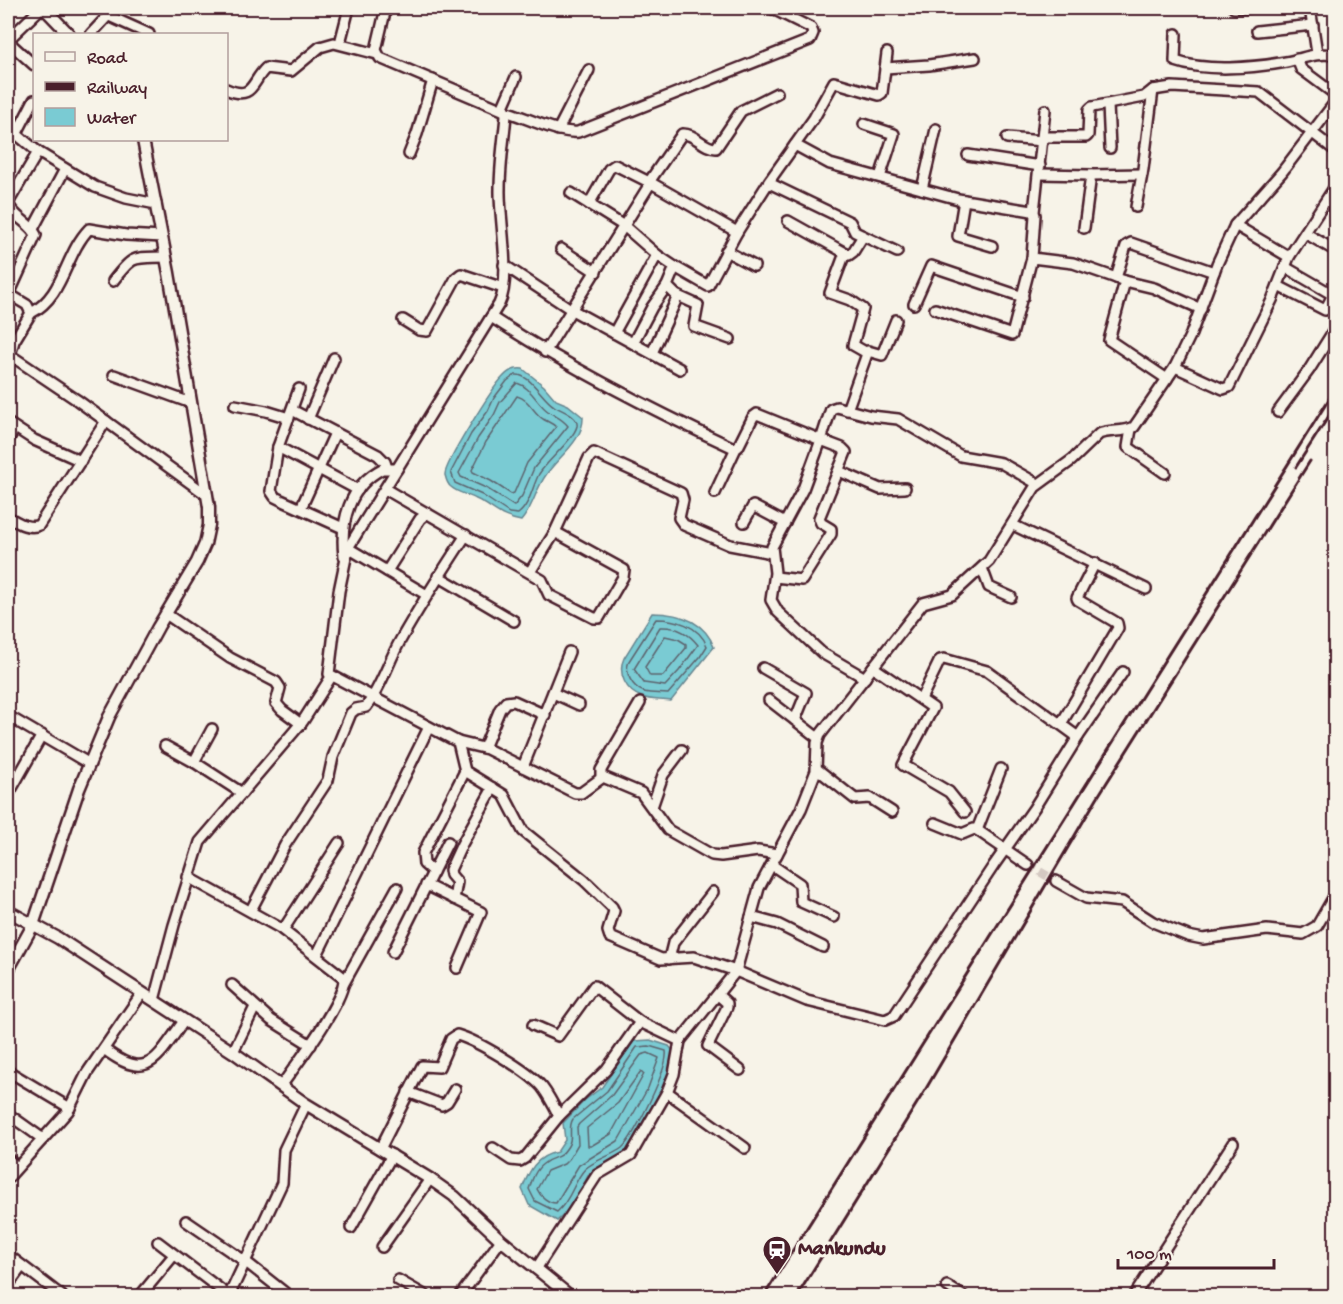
<svg xmlns="http://www.w3.org/2000/svg" width="1343" height="1304" font-family="'Gochi Hand',sans-serif">
  <rect width="100%" height="100%" fill="#f7f3e8"/>
  <filter id="ink" filterUnits="userSpaceOnUse"><feTurbulence type="fractalNoise" baseFrequency=".0167" numOctaves="2"/><feDisplacementMap in="SourceGraphic" scale="12" xChannelSelector="R" yChannelSelector="G"/><feConvolveMatrix kernelMatrix="1 2 1 2 8 2 1 2 1" color-interpolation-filters="sRGB"/></filter>
  <g filter="url(#ink)">
    <!-- water -->
    <g fill="#7acbd3" stroke="#678690" stroke-width="1.5">
      <path d="M 523,369 L 544,386 L 556,400 L 568,405 L 583,417 C 584,440 558,457 546,475 C 535,490 534,506 521,521 C 499,517 495,508 476,499 C 469,495 458,493 451,487 C 448,485 446,479 445,475 C 444,465 492,388 503,377 C 508,371 515,368 523,369 Z"/>
      <path d="M 652,613 C 679,613 704,620 714,647 L 671,701 C 662,699 651,701 642,697 C 626,692 617,673 624,658 Z"/>
      <path d="M 650,1040 L 669,1046 L 673,1051 L 672,1064 L 660,1095 L 627,1152 L 589,1174 L 571,1208 L 557,1221 L 529,1205 L 522,1189 C 529,1171 536,1156 557,1152 L 565,1140 L 563,1123 L 585,1100 L 602,1087 L 634,1041 Z"/>
    </g>
    <g fill="none" stroke-linecap="round" stroke-linejoin="round">
      <!-- shore -->
      <g stroke="#5d646e" stroke-width="1.5">
        <path d="M 515,375 C 530,373 542,399 554,406 C 560,410 579,416 577,426 C 574,439 547,461 539,474 C 532,487 530,505 518,514 L 509,513 L 482,495 L 455,483 L 451,472 L 471,434 L 488,411 L 494,398 L 507,381 Z"/>
        <path d="M 517,383 C 531,387 537,404 549,412 C 556,417 562,418 568,426 L 534,468 L 522,496 L 514,506 L 486,488 L 461,477 L 459,473 L 478,438 L 494,415 L 500,402 Z"/>
        <path d="M 517,396 C 529,399 533,412 543,419 C 548,422 552,423 556,427 L 527,463 L 514,493 L 511,494 L 491,481 L 473,472 L 472,470 L 486,442 Z"/>
        <path d="M 656,619 C 675,619 699,625 707,646 L 700,657 L 668,694 C 660,693 652,694 644,692 C 632,687 624,673 629,661 Z"/>
        <path d="M 660,627 C 676,626 688,632 698,645 L 679,671 L 665,686 L 644,683 L 634,669 Z"/>
        <polygon points="665,636 678,639 686,644 686,648 663,676 650,676 645,667"/>
        <path d="M 649,1046 L 666,1051 C 669,1067 634,1138 622,1148 C 611,1156 595,1160 585,1169 C 574,1180 572,1199 557,1212 L 535,1201 L 529,1189 C 532,1180 535,1170 543,1164 C 555,1154 558,1162 568,1146 C 574,1137 567,1128 573,1119 L 607,1091 L 637,1047 Z"/>
        <path d="M 648,1053 L 659,1058 L 648,1088 L 618,1141 L 579,1165 L 556,1203 C 548,1203 540,1196 537,1189 L 547,1171 L 564,1164 L 569,1159 L 578,1144 L 577,1127 L 579,1124 L 612,1095 L 641,1055 Z"/>
        <polygon points="641,1071 644,1074 611,1134 591,1146 588,1146 587,1128 618,1103"/>
      </g>
      <!-- minor-tunnel -->
      <polyline stroke="#d4c9c2" stroke-width="9" stroke-dasharray="9 4.5" stroke-linecap="butt" points="1028,865 1056,881"/>
      <!-- minor casing -->
      <g stroke="#4a1f2b" stroke-width="14">
        <g id="minor">
          <path d="M 386,8 L 376,50 L 380,58 L 505,111 L 506,115 C 504,139 500,164 500,189 C 499,219 512,278 499,304 L 348,548 L 339,591 L 329,674 L 458,742 L 465,771 L 504,795 L 523,831 L 584,880 L 612,907 L 614,911 L 608,931 L 610,937 L 661,959 L 694,957 L 736,971 L 807,1001 L 885,1020 L 894,1016 L 994,865 L 1034,808 L 1078,737 L 987,671 L 944,659 L 940,660 L 921,699"/>
          <polyline points="1234,8 1248,8"/>
          <polyline points="1310,8 1317,53"/>
          <polyline points="109,16 149,34"/>
          <polyline points="1257,31 1313,25"/>
          <polyline points="91,34 115,8"/>
          <path d="M 1176,34 L 1175,61 C 1206,72 1253,68 1286,62 C 1306,58 1314,52 1336,55"/>
          <polyline points="340,43 349,8"/>
          <polyline points="1297,59 1301,69 1336,95"/>
          <polyline points="34,65 12,45 10,38 41,8"/>
          <polyline points="885,68 929,65 975,58"/>
          <path d="M 226,89 C 254,101 251,82 266,68 L 291,71 L 320,47 L 334,43 L 377,54"/>
          <polyline points="1108,105 1110,148"/>
          <polyline points="502,109 516,77"/>
          <path d="M 505,111 C 525,117 559,134 578,132 L 810,40 L 813,33 L 811,28 L 771,8"/>
          <polyline points="864,124 894,134 880,177"/>
          <polyline points="8,127 38,152 95,187 126,198 156,204"/>
          <polyline points="558,130 589,70"/>
          <polyline points="17,133 34,100"/>
          <polyline points="1043,137 1086,137 1088,135 1089,110 1092,107 1144,97 1153,90 1172,87 1259,92 1336,151"/>
          <polyline points="1007,138 1043,141"/>
          <polyline points="795,145 830,164 958,199 1032,211 1035,215 1032,258 1073,263 1125,281 1154,288 1201,309"/>
          <path d="M 38,152 L 8,203 C 12,217 30,222 36,235 L 11,290 L 12,296 L 27,305 L 31,313 L 14,341 L 10,355 L 77,400 L 207,495"/>
          <polyline points="409,154 417,134 433,80"/>
          <polyline points="968,155 1040,166"/>
          <polyline points="1039,174 1091,175 1084,228"/>
          <polyline points="1091,175 1142,174"/>
          <path d="M 649,182 L 682,134 C 695,133 703,148 716,148 L 741,111 L 777,93"/>
          <polyline points="769,183 850,222 855,232 897,252"/>
          <polyline points="922,189 936,129"/>
          <polyline points="571,193 624,226 657,255 675,267 667,286 676,295 698,305 694,326 730,339"/>
          <polyline points="964,200 958,236 992,246"/>
          <polyline points="589,204 609,169 615,165 651,183"/>
          <polyline points="1136,207 1143,169 1153,90"/>
          <polyline points="1034,212 1045,110"/>
          <polyline points="788,221 849,255 853,252 863,236"/>
          <polyline points="1235,225 1289,257"/>
          <polyline points="33,229 65,169"/>
          <polyline points="1305,233 1336,251"/>
          <polyline points="561,249 596,272"/>
          <polyline points="726,251 754,266"/>
          <polyline points="845,253 830,293 850,300 863,309 853,345 867,353"/>
          <polyline points="504,265 572,310 680,369"/>
          <polyline points="675,267 708,286 737,232"/>
          <polyline points="1116,278 1126,246 1131,243 1214,272"/>
          <path d="M 113,281 C 134,254 133,258 166,257"/>
          <polyline points="1125,281 1109,340 1167,379"/>
          <polyline points="1278,286 1325,310 1332,297 1330,293 1285,267"/>
          <polyline points="914,304 931,266 1023,297"/>
          <polyline points="935,309 1012,335 1032,258"/>
          <path d="M 31,313 C 64,296 65,254 89,229 L 126,235 L 162,237"/>
          <path d="M 491,317 C 568,367 650,409 734,448 L 738,447 L 753,417 L 757,414 L 821,440 L 831,409 L 837,407 L 871,416 L 898,419 L 961,456 L 1001,463 L 1038,484"/>
          <polyline points="403,320 419,330 427,331 456,278 461,274 503,288"/>
          <polyline points="614,333 657,255"/>
          <polyline points="633,343 652,307 667,286"/>
          <polyline points="545,352 650,184 653,184 737,232 770,180 814,118 834,82 879,95 882,93 887,53"/>
          <polyline points="652,353 678,296"/>
          <polyline points="1175,367 1223,389 1229,387 1272,300 1289,257 1336,185"/>
          <polyline points="114,375 191,403"/>
          <polyline points="299,389 278,447 271,491 275,497 281,500 343,528"/>
          <polyline points="235,405 266,411 289,418"/>
          <polyline points="292,410 378,455 385,462 387,468"/>
          <polyline points="847,410 868,351 882,355 896,320"/>
          <polyline points="1278,412 1309,370 1336,327"/>
          <polyline points="308,419 334,358"/>
          <polyline points="8,423 34,440 81,461"/>
          <polyline points="1131,429 1128,447 1165,473"/>
          <polyline points="8,440 15,428"/>
          <polyline points="278,447 358,490"/>
          <polyline points="839,471 880,489 905,488"/>
          <polyline points="385,489 542,580 549,595 594,618 599,618 623,577 624,570 555,532"/>
          <polyline points="715,493 736,448"/>
          <polyline points="301,508 335,433"/>
          <path d="M 8,517 C 17,522 29,530 39,525 L 106,421"/>
          <polyline points="744,522 753,506 785,523"/>
          <polyline points="1013,525 1146,589"/>
          <polyline points="348,548 427,595"/>
          <path d="M 344,556 C 340,522 349,486 382,469 L 397,469"/>
          <polyline points="982,568 989,587 1011,597"/>
          <polyline points="387,571 420,519 427,513"/>
          <polyline points="530,572 555,532 589,458 594,453 681,493 683,500 679,518 684,525 730,545 772,553"/>
          <polyline points="438,576 514,621"/>
          <polyline points="775,577 802,580 831,534 831,529 821,523 819,518 846,452 842,448 821,440 803,489 772,547 775,573 771,600 778,612 822,653 865,678"/>
          <polyline points="166,614 230,658 276,682 280,688 276,703 282,710 301,724"/>
          <polyline points="873,667 933,708 903,765 949,792 965,812"/>
          <polyline points="763,668 806,693 795,720"/>
          <polyline points="553,693 579,705"/>
          <polyline points="769,700 818,738"/>
          <polyline points="8,716 88,763"/>
          <polyline points="1061,724 1118,628 1117,623 1078,600 1077,598 1095,563"/>
          <polyline points="1078,737 1123,672"/>
          <polyline points="458,742 487,749 575,793 581,793 603,777 641,793 668,830 712,855 721,856 758,851 777,854"/>
          <polyline points="165,746 194,762 242,793"/>
          <polyline points="484,748 500,709 506,702 514,701 545,715"/>
          <polyline points="194,762 212,729"/>
          <polyline points="523,767 569,652"/>
          <polyline points="817,769 855,799 870,798 892,812"/>
          <polyline points="601,778 601,770 640,703"/>
          <polyline points="8,795 42,735"/>
          <polyline points="652,807 663,775 682,750"/>
          <polyline points="935,823 962,834 974,829 977,830 1028,865"/>
          <polyline points="977,830 1001,769"/>
          <polyline points="772,865 800,884 801,902 834,917"/>
          <polyline points="433,872 424,864 423,853 465,771"/>
          <path d="M 188,877 L 280,928 L 344,978 C 345,1001 296,1065 281,1086"/>
          <polyline points="1056,881 1086,898 1122,902 1153,922 1188,936 1203,939 1267,930 1303,934 1317,926 1336,893"/>
          <polyline points="426,885 481,912 457,968"/>
          <polyline points="454,899 457,882 451,875 450,870 462,844 493,788"/>
          <path d="M 251,910 L 285,845 L 328,780 L 333,757 L 351,713 L 356,709 L 366,707 C 381,687 388,663 400,641 C 420,605 443,570 466,535"/>
          <polyline points="751,917 777,924 823,947"/>
          <polyline points="283,930 339,843"/>
          <polyline points="393,952 448,842"/>
          <polyline points="317,955 429,727"/>
          <polyline points="669,959 673,943 713,892"/>
          <polyline points="344,983 397,888"/>
          <polyline points="232,985 271,1020 311,1045"/>
          <polyline points="718,995 727,1003 727,1007 708,1046 740,1070"/>
          <polyline points="154,1000 174,925 200,842 303,721 331,677"/>
          <polyline points="533,1025 558,1036 594,986 640,1022 680,1041"/>
          <path d="M 104,1049 C 149,1084 157,1057 184,1021"/>
          <polyline points="233,1052 255,1007"/>
          <polyline points="8,1071 70,1108"/>
          <polyline points="408,1092 442,1105 447,1102 455,1089"/>
          <polyline points="667,1092 745,1148"/>
          <polyline points="8,1114 43,1139"/>
          <polyline points="493,1148 511,1160 520,1161 525,1158 559,1116 606,1070 640,1022"/>
          <path d="M 380,1149 L 422,1066 L 439,1067 L 451,1039 L 457,1035 C 478,1041 528,1071 542,1087 C 549,1096 554,1106 559,1116"/>
          <polyline points="8,1159 17,1167"/>
          <polyline points="8,1178 68,1111 87,1073 142,993"/>
          <polyline points="186,1221 246,1262 289,1296"/>
          <polyline points="351,1228 392,1155"/>
          <polyline points="158,1242 229,1296 282,1183 284,1150 306,1104"/>
          <polyline points="382,1247 430,1179"/>
          <polyline points="8,1255 62,1296"/>
          <path d="M 536,1269 L 597,1175 L 631,1155 L 667,1092 L 674,1074 L 680,1041 L 736,971 L 759,888 L 801,809 L 816,771 L 817,743 L 820,735 L 923,603 L 952,595 L 989,561 L 1035,487 L 1072,460 L 1099,434 C 1110,429 1123,433 1134,427 L 1175,367 L 1191,334 L 1217,264 L 1235,225 L 1282,172 L 1336,101"/>
          <polyline points="398,1280 426,1296"/>
          <polyline points="8,1285 22,1266"/>
          <polyline points="947,1286 963,1296"/>
          <polyline points="140,1296 174,1255"/>
          <polyline points="460,1296 501,1240"/>
          <polyline points="1134,1296 1233,1143"/>
        </g>
      </g>
      <!-- tertiary casing -->
      <g stroke="#4a1f2b" stroke-width="15">
        <g id="tertiary">
          <polyline points="44,8 69,34"/>
          <polyline points="8,911 58,938 233,1052 306,1104 430,1179 454,1196 501,1240 570,1296"/>
          <polyline points="8,970 33,925 79,789 109,717 158,627 197,562 205,544 209,525 209,507 169,273 143,140"/>
        </g>
      </g>
      <!-- minor -->
      <use href="#minor" stroke="#f7f3e8" stroke-width="9"/>
      <!-- tertiary -->
      <use href="#tertiary" stroke="#f7f3e8" stroke-width="10"/>
      <!-- rail -->
      <g stroke="#4a1f2b" stroke-width="3">
        <polyline points="1296,467 1336,405"/>
        <polyline points="764,1296 1336,388"/>
        <polyline points="797,1296 924,1092 1097,798 1310,461"/>
      </g>
    </g>
  </g>
  <!-- icons -->
  <defs>
    <g id="station-pin" transform="scale(1.5)"><path d="M0 17L-7.5 6A9.5 9.5 0 1 1 7.5 6Z" fill="#4a1f2b" stroke="#f7f3e8"/><path d="M-3-6H3Q5-6 5-4V2Q5 4 3 4L4.5 6H3L1.5 4h-3L-3 6H-4.5L-3 4Q-5 4-5 2V-4Q-5-6-3-6ZM-3.5-4v3h7v-3ZM-3.5 1v1.5H-2V1ZM2 1v1.5H3.5V1Z" fill="#fff"/></g>
  </defs>
  <g fill-rule="evenodd">
    <use href="#station-pin" x="777" y="1250"/>
  </g>
  <g text-anchor="middle" dominant-baseline="central" stroke-width="6" stroke-linejoin="round" paint-order="stroke">
    <!-- poi labels -->
    <g font-size="21" font-weight="bold" fill="#4a1f2b" stroke="#f7f3e8" text-anchor="start">
      <text x="798" y="1250">Mankundu</text>
    </g>
  </g>
  <!-- margin -->
  <rect width="1343" height="1304" fill="none" stroke="#f7f3e8" stroke-width="30"/>
  <rect x="15" y="15" width="1313" height="1274" fill="none" stroke="#4a1f2b" stroke-width="2" filter="url(#ink)"/>
  <!-- legend -->
  <rect x="33" y="33" width="195" height="108" fill="#f7f3e8" stroke="#b29e9c" stroke-width="1.5"/>
  <rect x="45" y="52" width="30" height="9" fill="#f7f3e8" stroke="#b29e9c" stroke-width="1.5"/>
  <text x="87" y="63" font-size="18" fill="#4a1f2b">Road</text>
  <rect x="45" y="82" width="30" height="9" fill="#4a1f2b" stroke="#b29e9c" stroke-width="1.5"/>
  <text x="87" y="93" font-size="18" fill="#4a1f2b">Railway</text>
  <rect x="45" y="108" width="30" height="18" fill="#7acbd3" stroke="#b29e9c" stroke-width="1.5"/>
  <text x="87" y="123" font-size="18" fill="#4a1f2b">Water</text>
  <!-- scale -->
  <path d="M1118 1259v9h156v-9" fill="none" stroke="#4a1f2b" stroke-width="3"/>
  <text x="1127" y="1259" font-size="18" fill="#4a1f2b" stroke="#f7f3e8" stroke-width="4.5" paint-order="stroke">100 m</text>
</svg>
